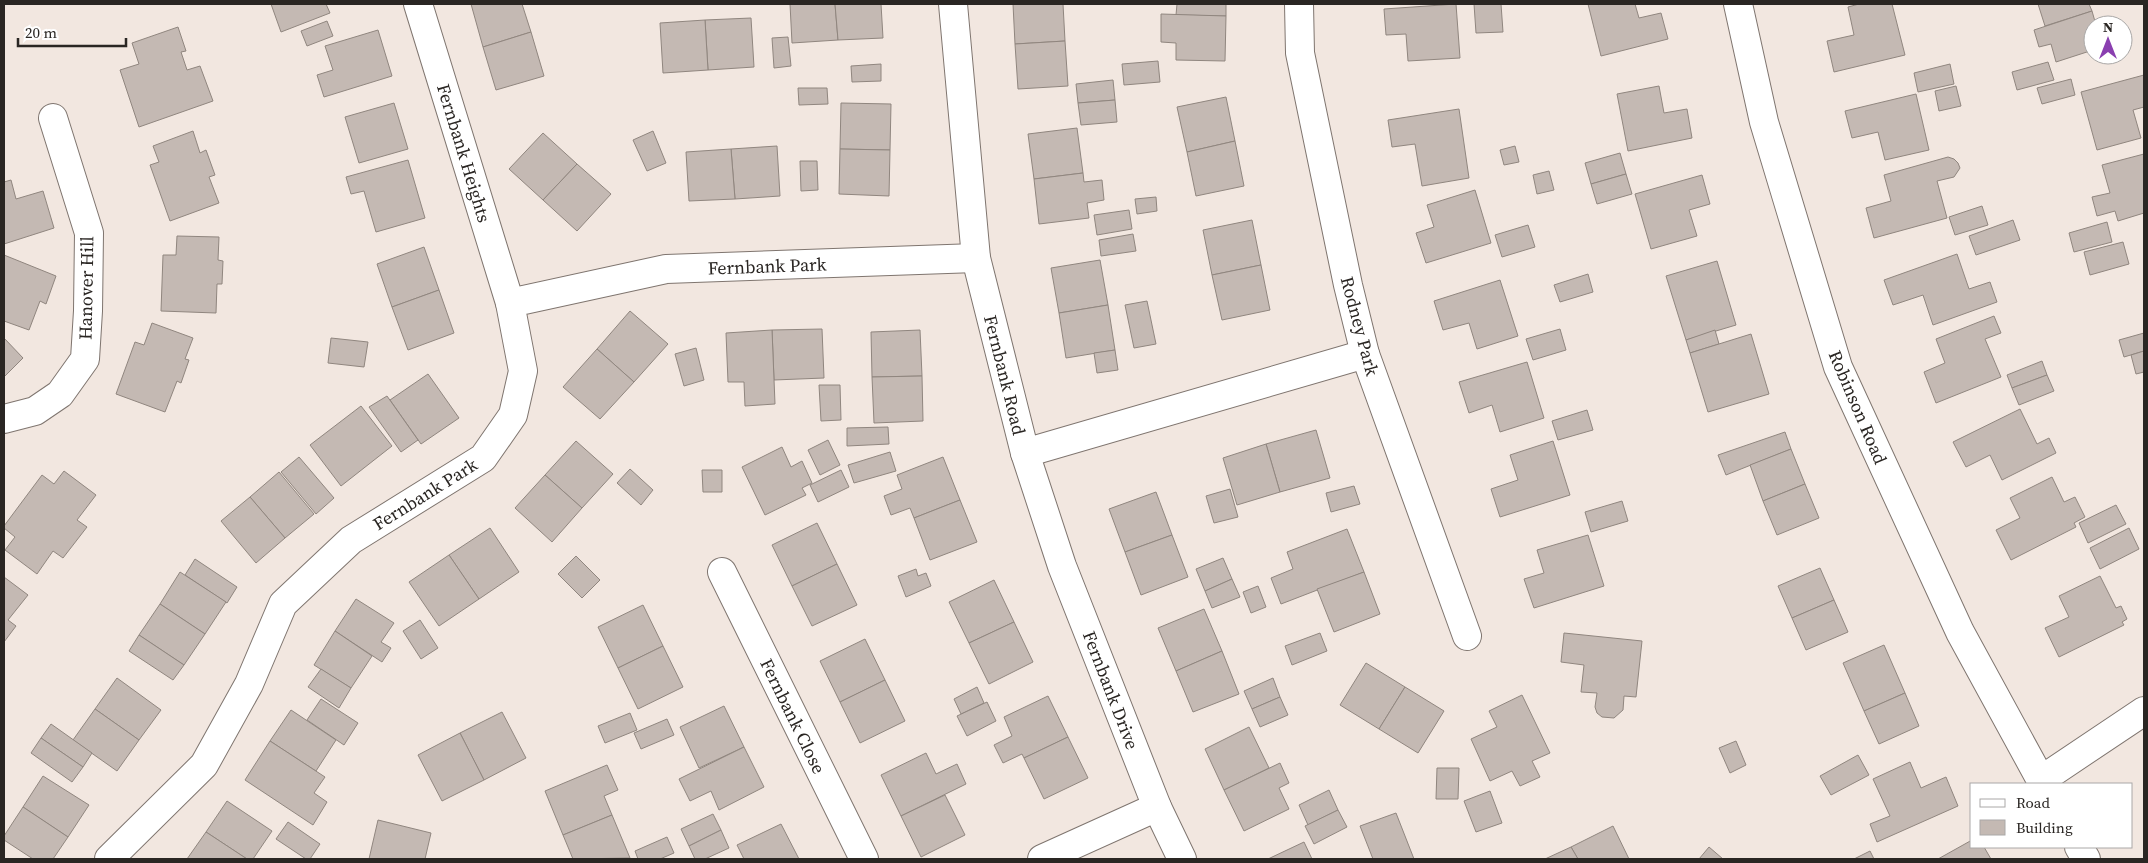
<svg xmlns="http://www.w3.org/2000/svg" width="2148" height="863" font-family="'Source Serif 4',serif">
  <rect width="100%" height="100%" fill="#f2e7e0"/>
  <!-- building -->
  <g fill="#c4b9b3" stroke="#90867f">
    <polygon points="271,4 326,4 330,13 281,32"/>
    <polygon points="471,4 522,4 531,32 483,47"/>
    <polygon points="790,4 835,4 838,40 792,43"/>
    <polygon points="835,4 881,4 883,38 838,40"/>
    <polygon points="1013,4 1063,4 1065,41 1015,44"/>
    <polygon points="1177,4 1226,4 1226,16 1176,15"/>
    <polygon points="1456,4 1460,58 1408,61 1406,34 1386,35 1384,9"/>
    <polygon points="1474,4 1501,4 1503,32 1476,33"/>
    <polygon points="1588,4 1635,4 1639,18 1661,13 1668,39 1601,56"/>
    <polygon points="1859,4 1892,4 1905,55 1834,72 1827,41 1854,35 1848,7"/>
    <polygon points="2038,4 2089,4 2092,11 2045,26"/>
    <polygon points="2092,11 2096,25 2093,25 2093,50 2056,62 2051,44 2039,47 2034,30"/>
    <polygon points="1161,14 1226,16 1225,61 1176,60 1176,43 1161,42"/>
    <polygon points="751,18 754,67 708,70 705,20"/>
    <polygon points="705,20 708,70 663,73 660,23"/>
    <polygon points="327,21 333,36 307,46 301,31"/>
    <polygon points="178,27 186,51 181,52 187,70 200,66 213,101 139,127 120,70 139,64 132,43"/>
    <polygon points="378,30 392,76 324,97 317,75 333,70 325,46"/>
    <polygon points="531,32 544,76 496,90 483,47"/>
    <polygon points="788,37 791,66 774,68 772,38"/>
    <polygon points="1065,41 1068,86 1018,89 1015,44"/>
    <polygon points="1158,61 1160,82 1124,85 1122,64"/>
    <polygon points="2048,62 2054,80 2017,90 2012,72"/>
    <polygon points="881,64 881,81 852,82 851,66"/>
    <polygon points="1950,64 1954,84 1918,92 1914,73"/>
    <polygon points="2144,75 2144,107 2133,110 2141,138 2097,150 2081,92"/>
    <polygon points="2071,79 2075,95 2042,104 2037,88"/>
    <polygon points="1113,80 1115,100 1078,103 1076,84"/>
    <polygon points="1659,86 1664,113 1687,109 1692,138 1628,151 1617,94"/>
    <polygon points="1956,86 1961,106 1939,111 1935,91"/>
    <polygon points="798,88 827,88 828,104 799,105"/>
    <polygon points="1916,94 1929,150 1885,160 1878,132 1852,138 1845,111"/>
    <polygon points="1226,97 1235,141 1187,152 1177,107"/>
    <polygon points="1115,100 1117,122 1081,125 1078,103"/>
    <polygon points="394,103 408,149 359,163 345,117"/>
    <polygon points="841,103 891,104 890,150 840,149"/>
    <polygon points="1459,109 1469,178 1422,186 1415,144 1392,147 1388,120"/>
    <polygon points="1077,128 1083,173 1034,179 1028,134"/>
    <polygon points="193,131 200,153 206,150 215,175 209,177 219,203 170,221 150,165 159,162 153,146"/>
    <polygon points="653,131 666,163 647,171 633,140"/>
    <polygon points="543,133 577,164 543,200 509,169"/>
    <polygon points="1235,141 1244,186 1196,196 1187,152"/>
    <polygon points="777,146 780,196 735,199 731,149"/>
    <polygon points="1515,146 1519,162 1504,165 1500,150"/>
    <polygon points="731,149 735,199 689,201 686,152"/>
    <polygon points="840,149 890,150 889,196 839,194"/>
    <polygon points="1620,153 1626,174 1591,184 1585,163"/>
    <polygon points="2144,154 2144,213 2118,221 2115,211 2097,216 2092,197 2110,193 2102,165"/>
    <polygon points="1948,157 1954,159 1958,163 1960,168 1954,177 1937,181 1947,218 1874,238 1866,208 1891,201 1884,175"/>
    <polygon points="408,160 425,218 376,232 364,191 351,194 346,177"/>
    <polygon points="800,161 817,161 818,190 801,191"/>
    <polygon points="577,164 611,194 577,231 543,200"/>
    <polygon points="1549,171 1554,190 1537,194 1533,175"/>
    <polygon points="1083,173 1084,182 1102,180 1104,200 1087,203 1089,218 1039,224 1034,179"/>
    <polygon points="1626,174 1632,194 1597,204 1591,184"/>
    <polygon points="1702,175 1710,204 1689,210 1697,236 1651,249 1635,194"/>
    <polygon points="11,180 16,199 43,191 54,228 4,244 4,182"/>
    <polygon points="1475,190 1491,243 1426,263 1416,233 1434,227 1427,205"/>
    <polygon points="1156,197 1157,211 1137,214 1135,199"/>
    <polygon points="1982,206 1988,225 1955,235 1949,217"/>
    <polygon points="1129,210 1132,229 1097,235 1094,215"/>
    <polygon points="1252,220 1261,265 1212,275 1203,230"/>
    <polygon points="2013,220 2020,240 1976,255 1969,236"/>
    <polygon points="2107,222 2112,242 2074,252 2069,233"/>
    <polygon points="1528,225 1535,247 1502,257 1495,235"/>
    <polygon points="1133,234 1136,251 1101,256 1099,240"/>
    <polygon points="177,236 219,237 218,260 223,261 222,284 217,284 216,313 161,311 163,255 176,255"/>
    <polygon points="2123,242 2129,264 2090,275 2084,252"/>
    <polygon points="424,247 439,290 392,307 377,264"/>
    <polygon points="1957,254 1969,289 1990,282 1997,302 1933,325 1923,295 1893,305 1884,280"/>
    <polygon points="4,255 56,276 46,304 40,301 29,330 4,321"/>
    <polygon points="1100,260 1108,305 1059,313 1051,268"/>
    <polygon points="1717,261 1736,325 1686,340 1666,276"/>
    <polygon points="1261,265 1270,310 1222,320 1212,275"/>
    <polygon points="1588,274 1593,292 1560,302 1554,285"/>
    <polygon points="1500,280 1518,336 1477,349 1469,323 1443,330 1434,301"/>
    <polygon points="439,290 454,333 408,350 392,307"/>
    <polygon points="1147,301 1156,344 1134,348 1125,305"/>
    <polygon points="1108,305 1115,350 1066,358 1059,313"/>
    <polygon points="630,311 668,344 634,382 597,349"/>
    <polygon points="1994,316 2001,333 1985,339 2001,377 1936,403 1924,372 1945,363 1936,339"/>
    <polygon points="152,323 193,338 185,359 189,360 181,383 177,381 165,412 116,394 135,342 144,345"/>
    <polygon points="822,329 824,378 774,380 772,330"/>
    <polygon points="1560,329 1566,350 1533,360 1526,339"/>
    <polygon points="772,330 775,404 745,406 744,382 728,382 726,333"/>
    <polygon points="920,330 922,376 872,377 871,332"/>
    <polygon points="1715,330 1719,344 1690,353 1686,340"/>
    <polygon points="2144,333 2144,351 2124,357 2119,340"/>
    <polygon points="1751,334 1769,394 1708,412 1690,353"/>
    <polygon points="4,338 23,358 4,377"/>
    <polygon points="331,338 368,342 364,367 328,363"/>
    <polygon points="696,348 704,380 684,386 675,354"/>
    <polygon points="597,349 634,382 600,419 563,387"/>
    <polygon points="1115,350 1118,370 1097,373 1094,353"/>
    <polygon points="2144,351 2144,372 2136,374 2131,355"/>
    <polygon points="2042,361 2047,375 2012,388 2007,375"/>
    <polygon points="1527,362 1544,418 1500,432 1492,405 1469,413 1459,382"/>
    <polygon points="428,374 459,418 421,444 390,400"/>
    <polygon points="2047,375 2054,391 2019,405 2012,388"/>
    <polygon points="922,376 923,421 874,423 872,377"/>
    <polygon points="819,385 840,385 841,420 821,421"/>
    <polygon points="387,396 418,440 401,452 369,407"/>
    <polygon points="361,406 392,446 341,486 310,445"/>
    <polygon points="2020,409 2037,444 2049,438 2056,453 2002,480 1990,455 1966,467 1953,442"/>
    <polygon points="1587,410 1593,430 1558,440 1552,421"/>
    <polygon points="888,427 889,444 847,446 847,428"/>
    <polygon points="1316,430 1330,478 1280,492 1266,444"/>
    <polygon points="1785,432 1791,449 1726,475 1718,455"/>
    <polygon points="828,440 840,465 820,475 808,450"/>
    <polygon points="576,441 613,474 582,508 545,475"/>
    <polygon points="1553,441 1570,495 1500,517 1491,489 1518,480 1510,455"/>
    <polygon points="1266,444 1280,492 1237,505 1223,458"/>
    <polygon points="782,447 791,467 802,461 812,483 802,488 806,495 765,515 742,467"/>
    <polygon points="1791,449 1805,484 1763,501 1750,465"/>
    <polygon points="890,452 896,471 854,483 848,465"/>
    <polygon points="299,457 334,498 316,514 281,472"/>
    <polygon points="943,457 960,500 914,518 910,508 891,515 884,496 902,489 897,475"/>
    <polygon points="630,469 653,490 641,505 617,483"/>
    <polygon points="702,470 722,470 722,492 703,492"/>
    <polygon points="841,470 849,487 818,502 810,485"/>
    <polygon points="64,471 96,495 77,520 87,527 63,558 53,551 37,574 5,550 15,537 4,528 4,526 42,475 54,484"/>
    <polygon points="279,472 314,514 285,538 250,497"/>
    <polygon points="545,475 582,508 552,542 515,508"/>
    <polygon points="2052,477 2064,502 2075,497 2085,517 2074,523 2076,527 2011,560 1996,530 2020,518 2010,498"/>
    <polygon points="1805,484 1819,518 1777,535 1763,501"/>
    <polygon points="1354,486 1360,504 1331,512 1326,493"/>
    <polygon points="1230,489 1238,517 1214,523 1206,496"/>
    <polygon points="1156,492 1172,535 1125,552 1109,509"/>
    <polygon points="250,497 285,538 256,563 221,521"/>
    <polygon points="960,500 977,542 930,560 914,518"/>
    <polygon points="1622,501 1628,521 1591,532 1585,512"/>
    <polygon points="2116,505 2126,524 2088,543 2079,523"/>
    <polygon points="817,523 837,564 792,586 772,545"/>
    <polygon points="490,528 519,572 479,599 449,555"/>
    <polygon points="2129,528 2139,549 2100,569 2090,548"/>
    <polygon points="1347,529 1364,572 1281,604 1271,578 1293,569 1287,552"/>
    <polygon points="1172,535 1188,577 1141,595 1125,552"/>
    <polygon points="1588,535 1604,586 1534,608 1524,579 1544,573 1537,550"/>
    <polygon points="449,555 479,599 439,626 409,582"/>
    <polygon points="576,556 600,580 582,598 558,574"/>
    <polygon points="1223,558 1232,579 1205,591 1196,569"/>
    <polygon points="195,559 237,587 227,603 185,575"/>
    <polygon points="837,564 857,605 812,626 792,586"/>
    <polygon points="1820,568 1834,600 1792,618 1778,586"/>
    <polygon points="916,569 918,576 926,573 931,586 906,597 898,576"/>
    <polygon points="180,572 226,602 205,634 160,604"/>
    <polygon points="1364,572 1380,614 1334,632 1317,589"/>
    <polygon points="2100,576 2116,608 2121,606 2127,619 2122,622 2124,625 2059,657 2045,628 2069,617 2059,596"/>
    <polygon points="4,577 28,595 8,620 16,626 4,642"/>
    <polygon points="1232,579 1240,597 1212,608 1205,591"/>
    <polygon points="994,580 1014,622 969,643 949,602"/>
    <polygon points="1258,586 1266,607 1251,613 1243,592"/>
    <polygon points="356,599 394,623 381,642 391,648 382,662 335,631"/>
    <polygon points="1834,600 1848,632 1806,650 1792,618"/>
    <polygon points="160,604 205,634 184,665 139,635"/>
    <polygon points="643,605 663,646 618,668 598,627"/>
    <polygon points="1204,609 1222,651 1176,671 1158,628"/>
    <polygon points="420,620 438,648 421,659 403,631"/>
    <polygon points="1014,622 1033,662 989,684 969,643"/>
    <polygon points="335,631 372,656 351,688 314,665"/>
    <polygon points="1320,633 1327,651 1292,665 1285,646"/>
    <polygon points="1564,633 1642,641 1636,697 1624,696 1623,710 1614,718 1602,717 1597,713 1595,707 1597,693 1581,692 1584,665 1561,662"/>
    <polygon points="139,635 184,665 173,680 129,651"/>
    <polygon points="865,639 885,680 840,702 820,661"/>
    <polygon points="1884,645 1905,693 1864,711 1843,663"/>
    <polygon points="663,646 683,687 638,709 618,668"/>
    <polygon points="1222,651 1239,694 1193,712 1176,671"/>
    <polygon points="1366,663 1405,687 1379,729 1340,705"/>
    <polygon points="321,669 351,688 339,708 308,687"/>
    <polygon points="117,678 161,710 139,740 95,709"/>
    <polygon points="1273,678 1280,697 1252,709 1244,691"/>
    <polygon points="885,680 905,721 860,743 840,702"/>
    <polygon points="977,687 984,703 961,714 954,699"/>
    <polygon points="1405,687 1444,711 1418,753 1379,729"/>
    <polygon points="1905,693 1919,726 1879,744 1864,711"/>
    <polygon points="1522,695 1550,753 1532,761 1540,777 1520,786 1512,771 1490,781 1471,739 1497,727 1489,711"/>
    <polygon points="1048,696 1068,737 1024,758 1022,754 1003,763 994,745 1012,736 1004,717"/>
    <polygon points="1280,697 1288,715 1260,727 1252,709"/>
    <polygon points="321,699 358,723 344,745 307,720"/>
    <polygon points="987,702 996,721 967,736 957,716"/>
    <polygon points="724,706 744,747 699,768 680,727"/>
    <polygon points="95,709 139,740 117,771 73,740"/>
    <polygon points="291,710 336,740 316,771 270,741"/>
    <polygon points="502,712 526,758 484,780 460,733"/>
    <polygon points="630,713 637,730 605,743 598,726"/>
    <polygon points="667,719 674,735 641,749 634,733"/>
    <polygon points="51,724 92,753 83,767 41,738"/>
    <polygon points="1249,727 1269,768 1224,790 1205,749"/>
    <polygon points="460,733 484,780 442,801 418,755"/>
    <polygon points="1068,737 1088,778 1044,799 1024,758"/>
    <polygon points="41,738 83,767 72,782 31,753"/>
    <polygon points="270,741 325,777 314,793 327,802 313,825 245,780"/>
    <polygon points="1736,741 1746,765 1730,773 1719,748"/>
    <polygon points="744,747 764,787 719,810 711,791 690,801 679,779"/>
    <polygon points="926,753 936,774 957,764 966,784 901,816 881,775"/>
    <polygon points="1858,755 1869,775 1831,795 1820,776"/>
    <polygon points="1910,762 1921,788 1946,777 1958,806 1877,842 1870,824 1890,816 1873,779"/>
    <polygon points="1280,763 1289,783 1279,788 1289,809 1244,831 1224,790"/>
    <polygon points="607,765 618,790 604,796 612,815 563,835 545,791"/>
    <polygon points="1437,768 1459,768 1458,799 1436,799"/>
    <polygon points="43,776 89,805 68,837 23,807"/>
    <polygon points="1329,790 1338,810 1308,825 1299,805"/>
    <polygon points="1490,791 1502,823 1476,832 1464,801"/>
    <polygon points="945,795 965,835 921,857 901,816"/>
    <polygon points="227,801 272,831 253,859 247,859 206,832"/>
    <polygon points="23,807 68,837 53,859 33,859 4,840 4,836"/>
    <polygon points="1338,810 1347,827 1314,844 1305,826"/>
    <polygon points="1396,813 1414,859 1373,859 1360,826"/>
    <polygon points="713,814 721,830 689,846 681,829"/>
    <polygon points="612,815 630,858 573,859 563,835"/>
    <polygon points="378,820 431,833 425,859 369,859"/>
    <polygon points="288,822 320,844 310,859 306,859 276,839"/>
    <polygon points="781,824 799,859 744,859 737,845"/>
    <polygon points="1613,826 1629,859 1578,859 1571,847"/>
    <polygon points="721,830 729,848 705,859 695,859 689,846"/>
    <polygon points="206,832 247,859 187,859"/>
    <polygon points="667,837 674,853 660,859 638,859 635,851"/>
    <polygon points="1972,840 1972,847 1984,847 1991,859 1938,859"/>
    <polygon points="1304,842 1312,859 1268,859"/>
    <polygon points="1571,847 1578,859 1545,859"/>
    <polygon points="1709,847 1723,859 1699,859"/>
    <polygon points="1870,851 1874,859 1854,859"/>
  </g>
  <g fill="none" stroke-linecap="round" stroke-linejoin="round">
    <!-- minor casing -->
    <g stroke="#7f756f" stroke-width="30">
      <g id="minor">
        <polyline points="418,4 510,303"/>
        <polyline points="953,4 976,258 1025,453 1365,354"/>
        <polyline points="1299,4 1300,53 1348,285 1365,354 1467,636"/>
        <polyline points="1738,4 1764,122 1838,367 1960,632 2043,784"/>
        <polyline points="4,419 35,411 60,394 85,359 88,311 89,233 53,118"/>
        <polyline points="1025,453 1062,566 1157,807 1042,859"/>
        <polyline points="722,572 864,859"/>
        <polyline points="2041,780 2144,711"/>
        <polyline points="1157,807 1182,859"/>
        <polyline points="2079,847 2086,859"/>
        <polyline points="109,859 204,765 249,684 283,604 351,540 483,458 513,415 523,371 510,303 666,269 976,258"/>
      </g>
    </g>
    <!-- minor -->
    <use href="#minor" stroke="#fff" stroke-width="28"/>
  </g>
  <g text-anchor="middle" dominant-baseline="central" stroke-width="4" stroke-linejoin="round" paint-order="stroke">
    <!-- street labels -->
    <g font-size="18" fill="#2a2623" stroke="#fff">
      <text transform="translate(464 153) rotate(73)">Fernbank Heights</text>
      <text transform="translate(767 266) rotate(-2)">Fernbank Park</text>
      <text transform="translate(86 288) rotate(-89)">Hanover Hill</text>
      <text transform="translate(1360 326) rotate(75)">Rodney Park</text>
      <text transform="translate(1005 375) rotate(76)">Fernbank Road</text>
      <text transform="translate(1858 407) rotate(67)">Robinson Road</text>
      <text transform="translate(425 494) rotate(-32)">Fernbank Park</text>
      <text transform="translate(1111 690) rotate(69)">Fernbank Drive</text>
      <text transform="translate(793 716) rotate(64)">Fernbank Close</text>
    </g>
  </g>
  <!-- border -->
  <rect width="2148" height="863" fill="none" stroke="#2a2623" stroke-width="10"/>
  <!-- legend -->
  <rect x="1970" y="783" width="162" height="65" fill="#ffffff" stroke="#aaa8a7"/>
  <rect x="1980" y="799" width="25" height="8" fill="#ffffff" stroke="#aaa8a7"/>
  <text x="2016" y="808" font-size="15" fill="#2a2623">Road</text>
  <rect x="1980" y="820" width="25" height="15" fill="#c4b9b3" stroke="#aaa8a7"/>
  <text x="2016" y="833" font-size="15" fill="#2a2623">Building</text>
  <!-- north arrow -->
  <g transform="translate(2108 40)"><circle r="24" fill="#ffffff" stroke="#aaa8a7"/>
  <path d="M0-4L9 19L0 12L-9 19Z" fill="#8a3fb0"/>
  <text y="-8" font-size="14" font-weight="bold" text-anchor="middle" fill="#2a2623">N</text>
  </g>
  <!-- scale -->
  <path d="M18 38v8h108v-8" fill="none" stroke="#2a2623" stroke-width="2.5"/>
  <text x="25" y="38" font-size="15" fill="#2a2623" stroke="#ffffff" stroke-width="4" paint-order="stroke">20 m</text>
</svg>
